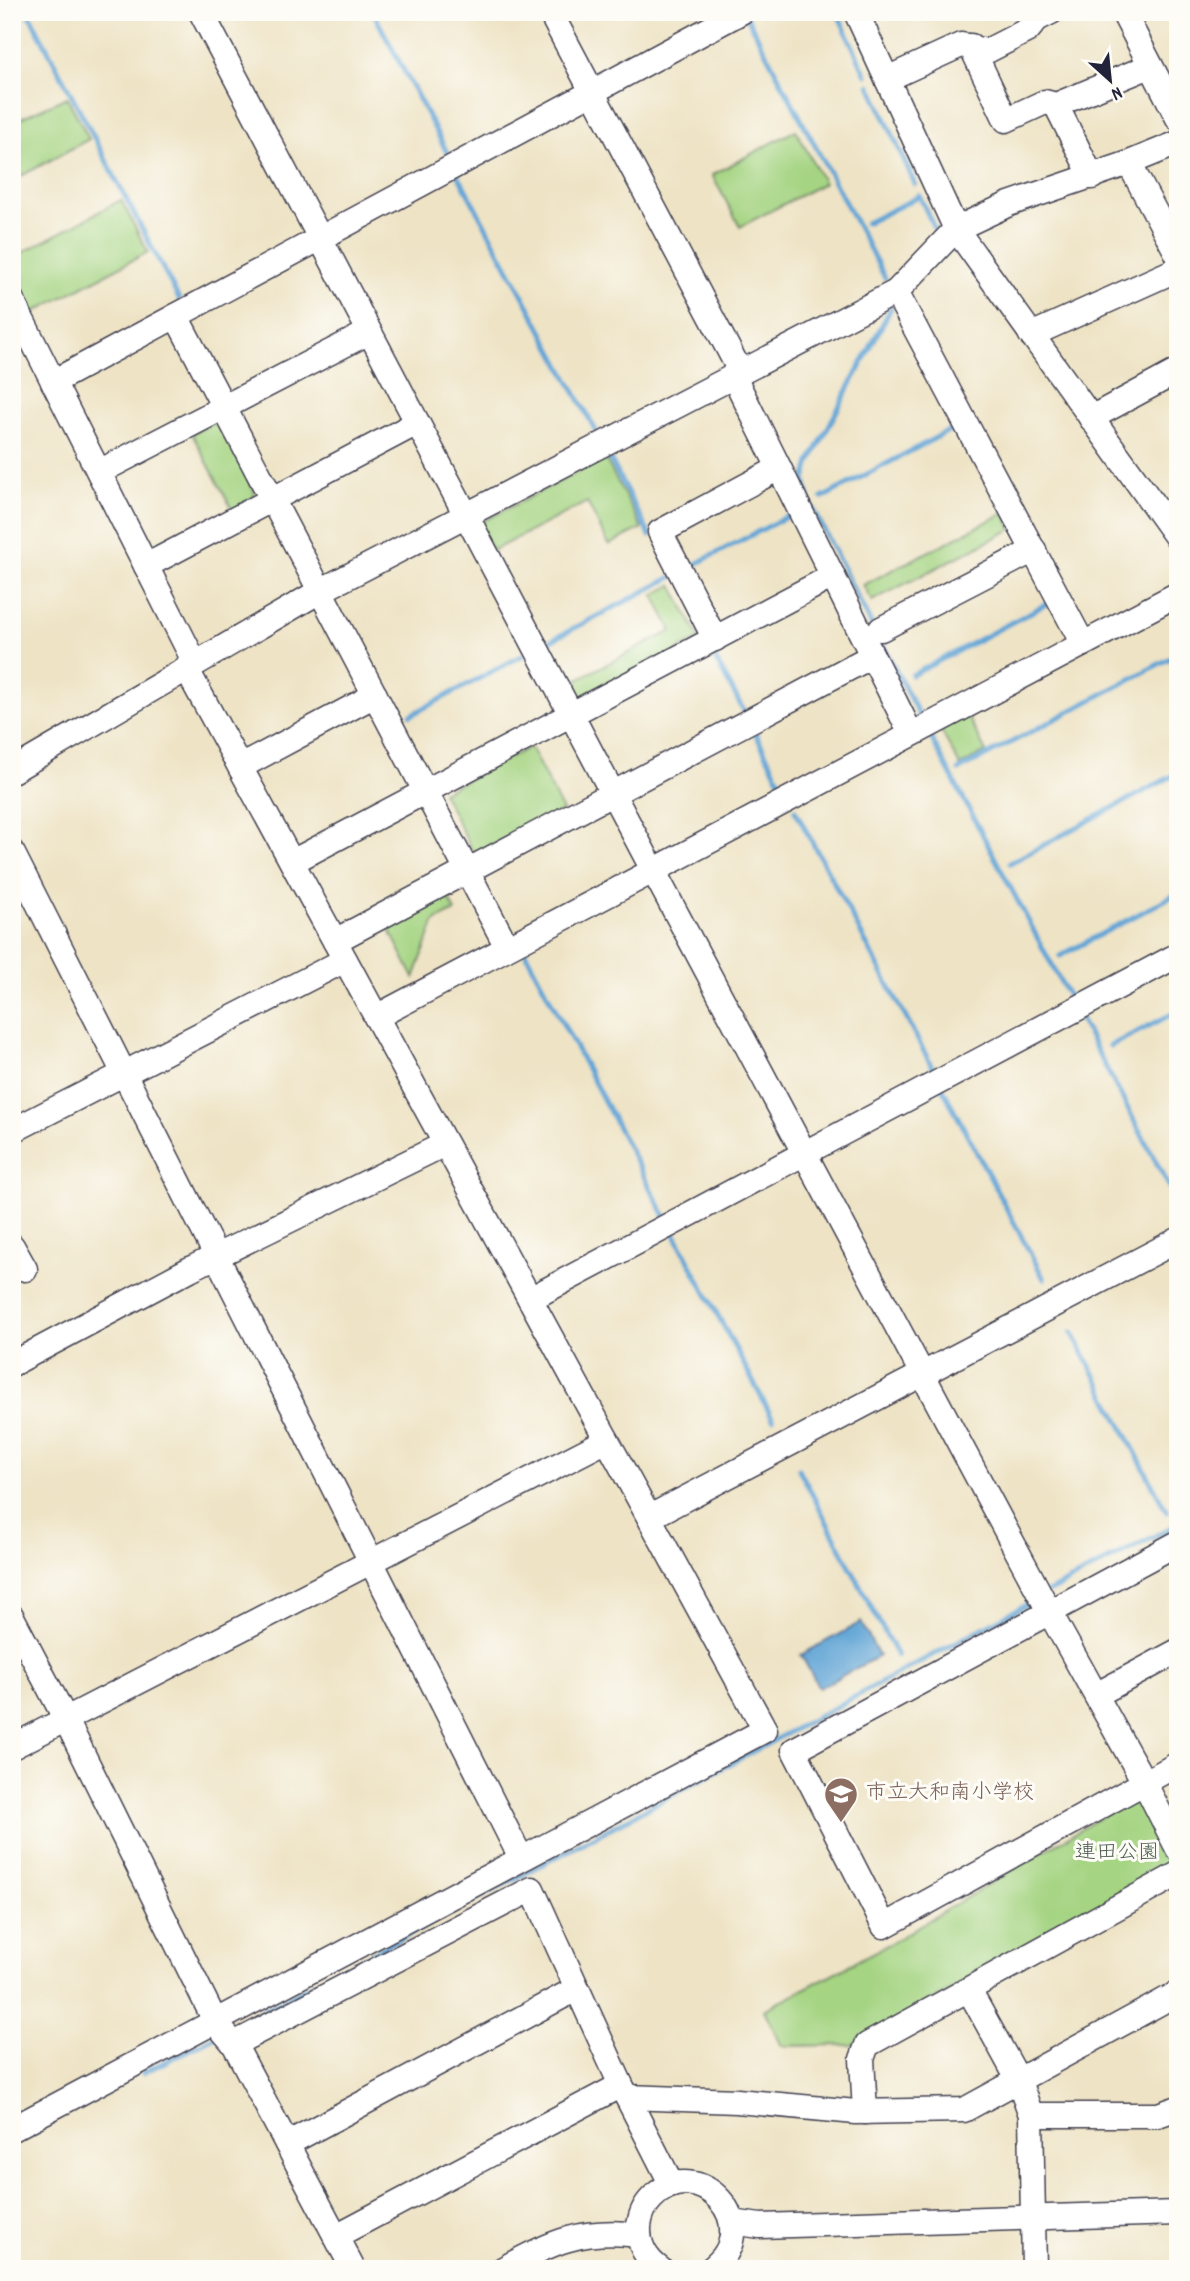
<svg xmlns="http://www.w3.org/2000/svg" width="1190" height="2281" font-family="Dekko,'Klee One',sans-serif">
  <rect width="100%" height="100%" fill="#fdfcf7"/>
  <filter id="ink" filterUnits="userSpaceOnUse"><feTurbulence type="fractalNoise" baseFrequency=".0143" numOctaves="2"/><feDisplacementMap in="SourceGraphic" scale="14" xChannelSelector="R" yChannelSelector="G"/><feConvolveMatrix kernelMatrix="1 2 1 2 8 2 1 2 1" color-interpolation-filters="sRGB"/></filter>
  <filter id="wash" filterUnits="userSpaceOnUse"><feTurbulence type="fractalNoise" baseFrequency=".00686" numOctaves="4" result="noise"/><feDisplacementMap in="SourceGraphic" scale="28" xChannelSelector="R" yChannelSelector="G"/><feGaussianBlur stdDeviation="1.57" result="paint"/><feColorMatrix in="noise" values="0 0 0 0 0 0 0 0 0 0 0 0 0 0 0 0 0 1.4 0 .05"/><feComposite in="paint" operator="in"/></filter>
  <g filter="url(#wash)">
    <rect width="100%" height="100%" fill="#eee3c5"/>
    <!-- green -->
    <g fill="#a5d482" stroke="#647b5e" stroke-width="2">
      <polygon points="67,97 89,139 12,181 12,122"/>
      <polygon points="796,130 824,183 740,227 712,175"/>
      <polygon points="121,200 148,252 27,316 12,285 12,258"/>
      <polygon points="214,422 220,424 255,492 253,500 233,511 192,434"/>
      <polygon points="605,458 642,528 609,545 587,502 492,551 478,524"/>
      <polygon points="1004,513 1012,529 872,601 863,585"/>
      <polygon points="672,585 700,639 574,705 564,686 672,631 654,595"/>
      <polygon points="966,713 986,752 960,766 939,727"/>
      <polygon points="530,747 563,811 475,856 442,792"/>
      <polygon points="446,894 455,911 435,921 414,978 387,925"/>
      <polygon points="1138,1795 1175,1866 852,2045 782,2046 764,2010 889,1944"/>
    </g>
    <!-- water -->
    <polygon fill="#62a5d6" stroke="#426488" stroke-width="2" points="861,1622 879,1656 819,1688 801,1655"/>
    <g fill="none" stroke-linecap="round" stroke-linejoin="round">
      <!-- stream -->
      <g stroke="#62a5d6" stroke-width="5">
        <polyline points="28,12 179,299"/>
        <polyline points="373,12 450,158"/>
        <polyline points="837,12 866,75"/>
        <polyline points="746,15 885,278"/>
        <polyline points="870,85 915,184"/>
        <polyline points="457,173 597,433"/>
        <polyline points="919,195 935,230"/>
        <polyline points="866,223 920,196"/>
        <polyline points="609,457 650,536"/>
        <polyline points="822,498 958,426"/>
        <polyline points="690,567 792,514"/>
        <polyline points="873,628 810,502 805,480 810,462 891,308"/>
        <polyline points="878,636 922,721"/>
        <polyline points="548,642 672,577"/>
        <polyline points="713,655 744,711"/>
        <polyline points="912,675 1052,601"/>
        <polyline points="411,715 523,655"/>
        <polyline points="754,731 783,787"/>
        <polyline points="928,732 1073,1005"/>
        <polyline points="959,770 1178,654"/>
        <polyline points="795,810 936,1074"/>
        <polyline points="1010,863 1178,773"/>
        <polyline points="523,948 665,1216"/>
        <polyline points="1060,956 1178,893"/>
        <polyline points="1079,1017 1178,1203"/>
        <polyline points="1110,1046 1178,1011"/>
        <polyline points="942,1087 1044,1279"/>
        <polyline points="673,1231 773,1419"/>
        <polyline points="1072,1332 1167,1512"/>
        <polyline points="799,1469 897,1656"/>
        <polyline points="1048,1592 1178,1524"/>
        <polyline points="230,2028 579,1845 1037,1599"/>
        <polyline points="143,2073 218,2035"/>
      </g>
    </g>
  </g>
  <g filter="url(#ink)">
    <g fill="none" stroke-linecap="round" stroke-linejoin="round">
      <!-- minor casing -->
      <g stroke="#413f50" stroke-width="27">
        <g id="minor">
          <polyline points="201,12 653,870 1049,1611 1144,1782 1178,1849"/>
          <polyline points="550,12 740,371"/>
          <polyline points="856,12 956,229 1178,539"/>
          <polyline points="1123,12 1178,118"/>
          <polyline points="971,46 1006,120 1045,102 1056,105 1150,66"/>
          <path d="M 887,79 L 961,45 C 971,46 979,52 989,50 L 1028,30 L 1037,19 L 1051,12"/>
          <polyline points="1056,105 1092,177"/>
          <polyline points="1129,163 1178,255"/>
          <polyline points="896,292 1083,644"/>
          <polyline points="12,300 195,663"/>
          <polyline points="176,316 507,947"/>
          <polyline points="1031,335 1178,269"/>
          <polyline points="733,375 911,734"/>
          <polyline points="53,382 741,12"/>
          <polyline points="1091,418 1178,371"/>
          <polyline points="99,472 369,332"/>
          <polyline points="146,566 417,423"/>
          <polyline points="881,629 1034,550"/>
          <polyline points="715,639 660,532 779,468"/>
          <polyline points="240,767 375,695"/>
          <polyline points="12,771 320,591 896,292 956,229 1009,204 1129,163 1178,143"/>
          <polyline points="12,852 521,1858"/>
          <polyline points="292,862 833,576"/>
          <polyline points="335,941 872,656"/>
          <polyline points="376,1017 1178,594"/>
          <polyline points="12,1131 345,960"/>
          <polyline points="12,1246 25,1269"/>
          <polyline points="530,1299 1178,955"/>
          <polyline points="12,1364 190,1269 445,1144"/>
          <polyline points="650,1517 1178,1240"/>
          <polyline points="1178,1543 794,1750 884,1926 1178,1764"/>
          <polyline points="12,1617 66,1720 216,2023 234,2044 353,2269"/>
          <polyline points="1096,1695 1178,1651"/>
          <polyline points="12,1747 607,1440"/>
          <polyline points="969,1990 1019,2081 1031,2115 1034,2269"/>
          <polyline points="234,2044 532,1889 621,2085 672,2185"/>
          <polyline points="627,2097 737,2101 856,2112 964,2110 1178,1993"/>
          <polyline points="865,2112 862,2059 867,2045 1178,1874"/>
          <polyline points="1031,2115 1158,2115 1178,2108"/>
          <polyline points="12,2129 765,1730 186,668"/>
          <polyline points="287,2144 576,1989"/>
          <polyline points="732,2222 760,2226 1178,2213"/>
          <polyline points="336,2236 621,2085"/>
          <path d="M 503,2269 C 551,2242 582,2228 639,2235"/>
          <path d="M 660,2269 C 646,2259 638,2244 639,2227 C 640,2216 644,2206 652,2198 C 697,2151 768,2226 711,2269"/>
        </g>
      </g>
      <!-- minor -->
      <use href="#minor" stroke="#fff" stroke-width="24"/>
    </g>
  </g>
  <!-- icons -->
  <defs>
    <g id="school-pin" transform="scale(1.75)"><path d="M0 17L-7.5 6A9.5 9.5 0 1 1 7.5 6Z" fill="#8d6e63" stroke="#fdfcf7"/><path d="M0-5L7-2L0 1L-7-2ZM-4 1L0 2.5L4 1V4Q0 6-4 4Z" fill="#fff"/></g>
  </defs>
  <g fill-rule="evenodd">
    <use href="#school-pin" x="841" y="1794"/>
  </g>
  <g text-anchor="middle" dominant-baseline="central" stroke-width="6" stroke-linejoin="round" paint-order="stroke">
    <!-- education labels -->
    <g font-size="21" fill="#785e54" stroke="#fdfcf7" text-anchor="start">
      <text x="866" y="1794">市立大和南小学校</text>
    </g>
    <!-- park labels -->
    <g font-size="21" fill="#506054" stroke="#fdfcf7">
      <text x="1117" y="1854">連田公園</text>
    </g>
  </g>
  <!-- margin -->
  <rect width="1190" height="2281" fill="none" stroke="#fdfcf7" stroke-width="42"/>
  <!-- north arrow -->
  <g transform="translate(1110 80) rotate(153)" stroke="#fdfcf7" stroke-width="5" paint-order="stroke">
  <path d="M0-5L12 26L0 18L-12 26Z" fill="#22223b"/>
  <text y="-10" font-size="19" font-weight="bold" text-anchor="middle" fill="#22223b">N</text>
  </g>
</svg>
